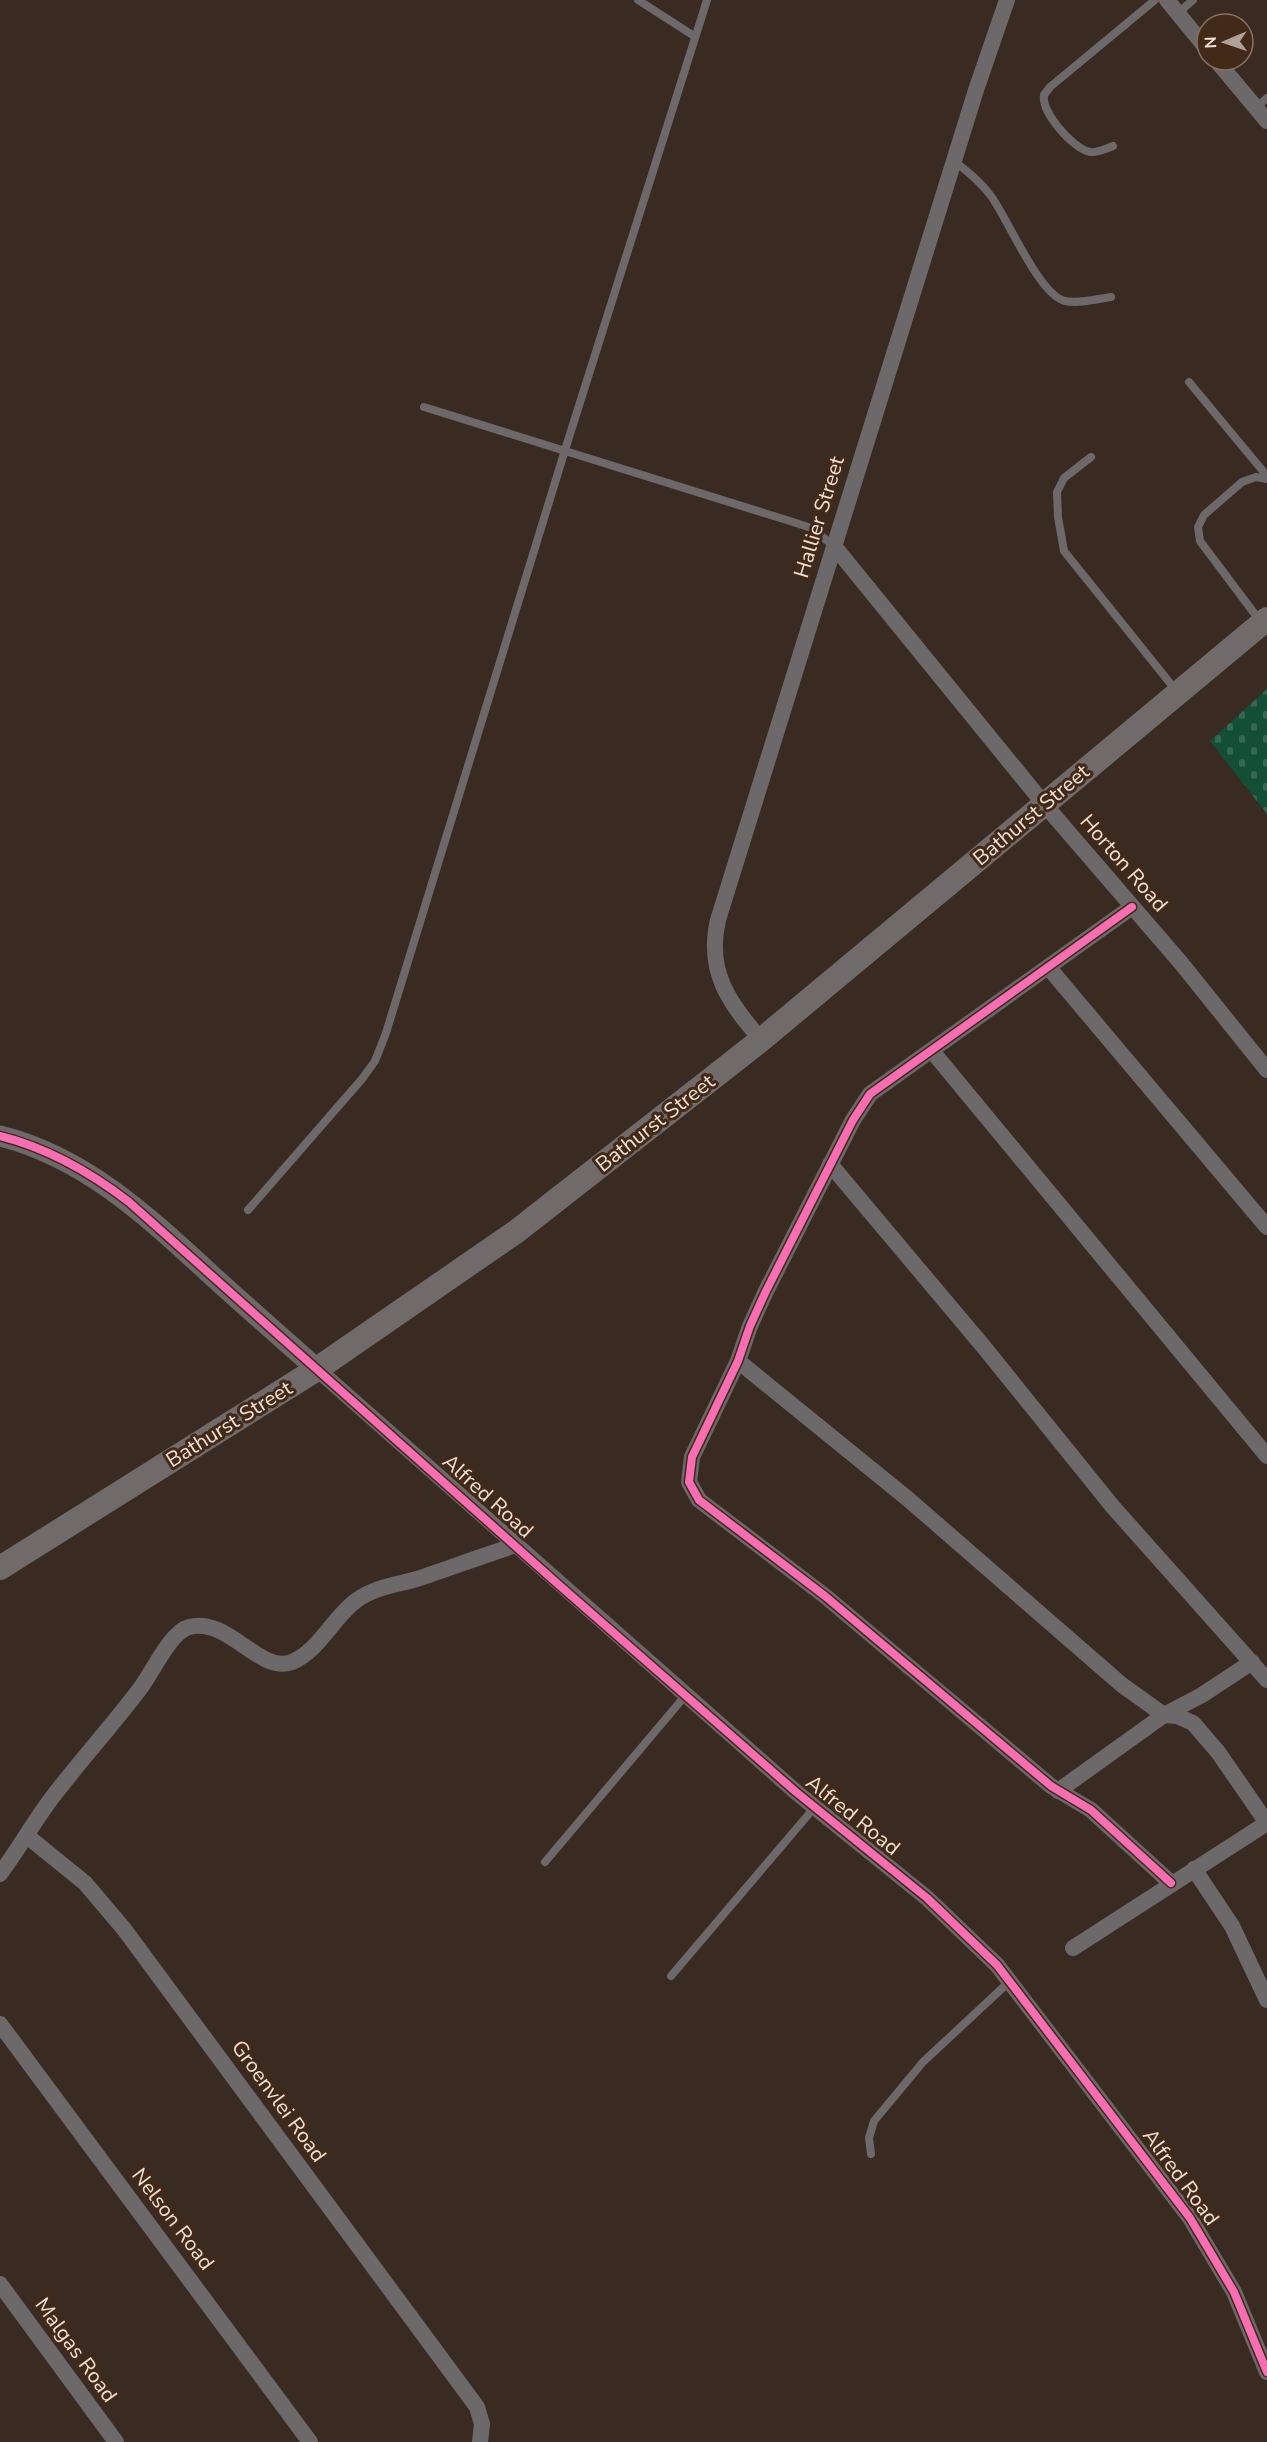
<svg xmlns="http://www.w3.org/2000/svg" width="1267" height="2442" font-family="'Nunito Sans',sans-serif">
  <defs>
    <pattern id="cemetery-stones" width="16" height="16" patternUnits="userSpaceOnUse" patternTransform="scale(1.5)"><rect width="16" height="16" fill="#134e37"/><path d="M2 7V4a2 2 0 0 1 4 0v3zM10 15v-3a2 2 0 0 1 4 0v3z" fill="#366753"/></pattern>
  </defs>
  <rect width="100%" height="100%" fill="#392b21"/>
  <!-- cemetery -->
  <polygon fill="url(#cemetery-stones)" points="1267,689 1267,814 1210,741"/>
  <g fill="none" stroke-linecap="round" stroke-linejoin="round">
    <!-- service -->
    <g stroke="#6d686a" stroke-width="8">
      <polyline points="638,0 694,36"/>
      <polyline points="1178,13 1193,0"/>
      <polyline points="1255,108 1267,98"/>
      <path d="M 1113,146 C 1106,149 1097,153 1090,152 C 1072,148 1041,112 1044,95 L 1050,87 L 1155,0"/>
      <path d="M 954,161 C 968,172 981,182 991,196 C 1008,219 1039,295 1065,301 C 1079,304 1097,299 1111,297"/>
      <polyline points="1189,382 1267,476"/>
      <polyline points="424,407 793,522 811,528 834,546"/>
      <polyline points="1091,457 1064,478 1057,492 1058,517 1064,551 1178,693"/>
      <polyline points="1260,621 1200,541 1198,527 1204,515 1242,482 1256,477 1267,479"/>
      <polyline points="248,1210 362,1079 375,1061 386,1033 565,450 707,0"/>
      <polyline points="545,1862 685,1696"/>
      <polyline points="671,1976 814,1808"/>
      <polyline points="871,2154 869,2138 874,2121 923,2062 1010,1981"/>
    </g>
    <!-- minor -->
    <g stroke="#6d686a" stroke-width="16">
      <polyline points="1167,0 1207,49"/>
      <polyline points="1216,60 1267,121"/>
      <polyline points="834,546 1044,804 1181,963 1267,1070"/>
      <polyline points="1132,907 870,1094 853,1120 766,1291 750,1326 738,1361 692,1457 689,1482 699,1500 825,1596 1051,1786 1091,1810 1171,1883"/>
      <polyline points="1049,968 1267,1227"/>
      <path d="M 761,1040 C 729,1002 706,972 718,920 L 976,90 L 1007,0"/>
      <polyline points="932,1051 1267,1456"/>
      <polyline points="830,1164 983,1346 1113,1507 1267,1680"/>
      <polyline points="738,1361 908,1499 1122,1685 1164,1715 1177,1716 1193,1723 1218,1752 1267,1823"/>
      <polyline points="317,1369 796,1792 927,1898 997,1965 1190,2218 1234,2292 1267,2372"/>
      <polyline points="1058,1791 1164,1715 1202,1695 1252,1662"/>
      <polyline points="27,1836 85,1883 124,1929 477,2407 482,2424 480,2442"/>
      <polyline points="1194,1869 1232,1926 1267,2000"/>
      <path d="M 0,1874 C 18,1850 33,1823 51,1799 C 79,1762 111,1727 139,1690 C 152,1674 170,1632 189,1627 C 228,1616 260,1675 292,1662 C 320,1650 333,1617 357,1600 C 375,1587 396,1585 417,1579 C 450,1568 482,1556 516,1545"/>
      <polyline points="1073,1948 1267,1823"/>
      <polyline points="0,2024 310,2442"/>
      <polyline points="0,2284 116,2442"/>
    </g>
    <!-- tertiary -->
    <path stroke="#6d686a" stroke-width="21" d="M 0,1136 C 84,1157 146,1215 208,1272 C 244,1305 281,1337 317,1369"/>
    <!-- secondary -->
    <polyline stroke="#706a6b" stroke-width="24" points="0,1568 317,1369 517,1231 761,1040 1267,619"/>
    <!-- cycleway casing -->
    <g stroke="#432917" stroke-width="11">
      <g id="cycleway">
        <polyline points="1132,907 870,1094 853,1120 766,1291 750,1326 738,1361 692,1457 689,1482 699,1500 825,1596 1051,1786 1091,1810 1171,1883"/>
        <path d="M 0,1136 C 48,1148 90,1172 129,1202 L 559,1585 L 796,1792 L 927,1898 L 997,1965 L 1190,2218 L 1234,2292 L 1267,2372"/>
      </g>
    </g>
    <!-- cycleway -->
    <use href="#cycleway" stroke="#f96db3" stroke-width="8"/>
  </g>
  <g text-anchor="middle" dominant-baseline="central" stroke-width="6" stroke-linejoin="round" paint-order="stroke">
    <!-- street labels -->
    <g font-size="21" fill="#f1e0d5" stroke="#432917">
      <text transform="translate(819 517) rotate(-73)">Hallier Street</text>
      <text transform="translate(1031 815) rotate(-40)">Bathurst Street</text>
      <text transform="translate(1124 863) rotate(49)">Horton Road</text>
      <text transform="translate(655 1123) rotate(-38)">Bathurst Street</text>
      <text transform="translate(229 1424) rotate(-32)">Bathurst Street</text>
      <text transform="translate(488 1496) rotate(42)">Alfred Road</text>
      <text transform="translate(853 1815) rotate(39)">Alfred Road</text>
      <text transform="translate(279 2101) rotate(54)">Groenvlei Road</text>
      <text transform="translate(1181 2177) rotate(54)">Alfred Road</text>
      <text transform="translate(173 2219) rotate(53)">Nelson Road</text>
      <text transform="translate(76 2350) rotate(54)">Malgas Road</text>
    </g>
  </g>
  <!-- north arrow -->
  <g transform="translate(1225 42) rotate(268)"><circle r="28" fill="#432917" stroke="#897263" stroke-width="1.5"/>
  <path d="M0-4.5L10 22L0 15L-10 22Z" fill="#b1a196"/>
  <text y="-9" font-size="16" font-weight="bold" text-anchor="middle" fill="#f1e0d5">N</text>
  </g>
</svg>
